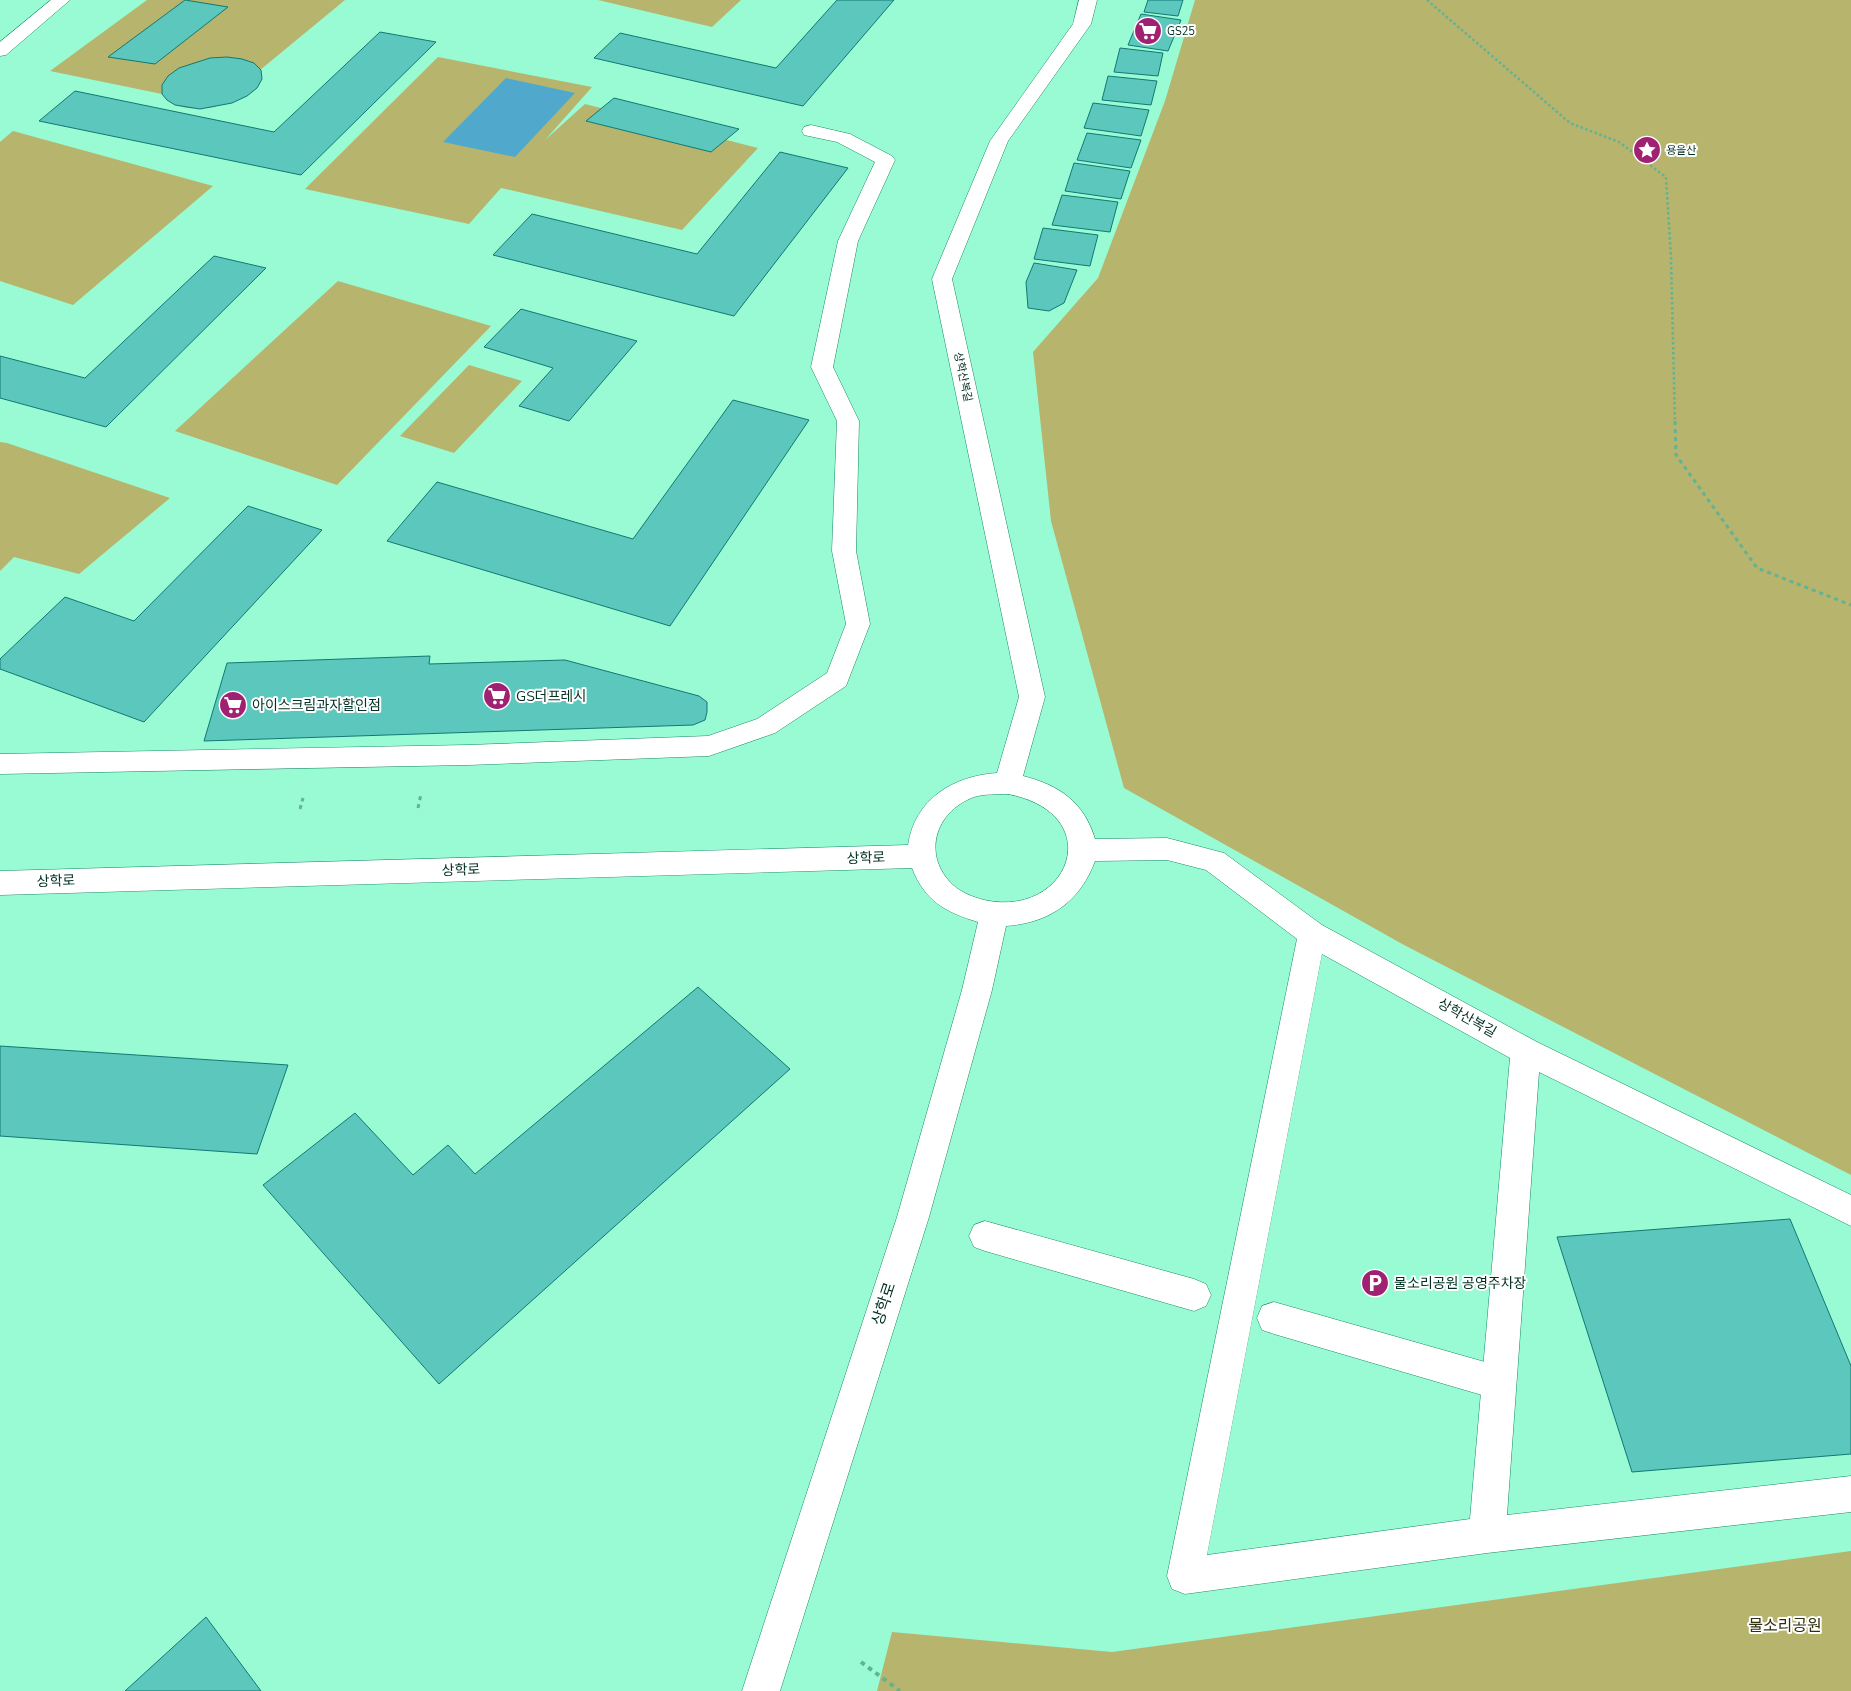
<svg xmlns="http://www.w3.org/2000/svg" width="1851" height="1691" font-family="'Nunito Sans','Noto Sans KR',sans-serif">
  <rect width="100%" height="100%" fill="#98fbd4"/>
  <!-- green -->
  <g fill="#b7b46d">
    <path d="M 147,0 L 345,0 L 215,107 C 196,109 174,111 162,94 L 50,71 Z"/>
    <polygon points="598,0 741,0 712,27"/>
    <polygon points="1195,0 1851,0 1851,1175 1404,945 1124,788 1051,521 1033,352 1098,278 1165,101"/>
    <polygon points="438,57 592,87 545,140 585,104 758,148 682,230 501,188 469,224 305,189"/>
    <polygon points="13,131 213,186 73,305 0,281 0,142"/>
    <polygon points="338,281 491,326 337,485 175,431"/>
    <polygon points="469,365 522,381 454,453 400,436"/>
    <polygon points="0,442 7,443 170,498 79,574 14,557 0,571"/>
    <polygon points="1851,1551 1851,1691 877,1691 892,1632 1112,1652"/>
  </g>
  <!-- water -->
  <polygon fill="#50a9cd" points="506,78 575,93 515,157 443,142"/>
  <!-- building -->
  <g fill="#5cc7bd" stroke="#117972">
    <polygon points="185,0 228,7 155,64 108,57"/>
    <polygon points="837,0 894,0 803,106 594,58 620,33 776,68"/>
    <polygon points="1148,0 1183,0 1178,16 1144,12"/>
    <polygon points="1141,14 1181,20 1168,51 1128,45"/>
    <polygon points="380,32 436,42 301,175 39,121 75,91 274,132"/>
    <polygon points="1120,48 1163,53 1158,76 1114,72"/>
    <polygon points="227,57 242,59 254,63 261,70 262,79 257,88 247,96 232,103 200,109 175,105 167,100 162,94 162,85 168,76 179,68 210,58"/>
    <polygon points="1108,76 1157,81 1151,105 1102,100"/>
    <polygon points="614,98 739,129 711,152 586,121"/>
    <polygon points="1093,103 1149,110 1141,136 1084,128"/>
    <polygon points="1087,133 1141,140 1131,168 1077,160"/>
    <polygon points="780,152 848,168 734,316 493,255 532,214 697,254"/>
    <polygon points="1074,163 1130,171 1121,199 1065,191"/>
    <polygon points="1062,195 1118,202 1110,232 1052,225"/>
    <polygon points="1043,228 1098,235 1090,266 1034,259"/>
    <polygon points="214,256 266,268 106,427 0,398 0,356 85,378"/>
    <polygon points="1034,263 1077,270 1064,303 1049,311 1028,308 1026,282"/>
    <polygon points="521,309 637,341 569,421 519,406 553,368 484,347"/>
    <polygon points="733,400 809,420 670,626 387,541 437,482 633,539"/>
    <polygon points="248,506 322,530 144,722 0,669 0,659 65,597 134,621"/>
    <polygon points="430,656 429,664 565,660 699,696 707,702 707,712 705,720 693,725 204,741 227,663"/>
    <polygon points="698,987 790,1069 439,1384 263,1185 355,1113 413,1175 448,1145 475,1174"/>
    <polygon points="0,1046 288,1065 257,1154 0,1136"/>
    <polygon points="1790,1219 1851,1366 1851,1454 1632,1472 1557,1237"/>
    <polygon points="206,1617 261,1691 125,1691"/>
  </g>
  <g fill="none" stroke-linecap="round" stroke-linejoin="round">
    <!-- pedestrian casing -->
    <g stroke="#198a68" stroke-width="1">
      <g id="pedestrian">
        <polygon points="811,125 850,134 892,156 895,160 858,241 833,367 859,421 856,551 870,624 846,686 775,733 709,756 468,765 0,774 0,754 468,745 708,736 757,719 827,673 846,624 832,551 837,421 811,367 838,241 875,162 837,142 804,135 802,131 804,127"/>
        <polygon points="985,1221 1194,1279 1206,1284 1211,1295 1206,1306 1194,1311 985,1251 974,1247 969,1236 974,1225"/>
        <polygon points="1274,1302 1499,1366 1511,1371 1516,1383 1511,1395 1499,1400 1274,1334 1262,1330 1257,1318 1262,1306"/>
      </g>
    </g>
    <!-- minor casing -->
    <g stroke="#198a68" stroke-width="1">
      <g id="minor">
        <polygon points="51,0 70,0 6,55 0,56 0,42"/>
        <path d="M 1079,0 L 1097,0 L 1091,24 L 1008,141 L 952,279 L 1045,697 L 1023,776 C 1059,785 1084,802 1095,839 L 1167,838 L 1224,853 L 1322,925 L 1537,1042 L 1851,1195 L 1851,1226 L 1539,1072 L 1507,1515 L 1851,1476 L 1851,1512 L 1487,1553 L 1185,1594 L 1172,1589 L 1167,1576 L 1297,939 L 1206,870 L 1167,860 L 1095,861 C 1080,902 1049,923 1006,926 L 992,990 L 929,1217 L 780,1691 L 742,1691 L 897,1217 L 962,990 L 978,922 C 945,912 925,901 912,868 L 0,895 L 0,871 L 908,845 C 915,799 953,776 997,773 L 1019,697 L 932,279 L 990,141 L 1073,24 ZM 1008,794 C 1110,814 1069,919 984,900 C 973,897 962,893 953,885 C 922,856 934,812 974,797 C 984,794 997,794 1008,794 ZM 1322,954 L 1510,1058 L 1470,1519 L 1207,1555 Z"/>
      </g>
    </g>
    <!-- path-far2 -->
    <polyline stroke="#62b294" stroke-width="2.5" stroke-dasharray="2.5 2.5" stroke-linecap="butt" points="1427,0 1570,123 1619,142 1666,177 1671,258 1675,422"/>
    <!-- path-far1 -->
    <g stroke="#62b294" stroke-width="3" stroke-dasharray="4 4" stroke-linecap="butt">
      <polyline points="1675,421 1676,455 1757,568 1851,605"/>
      <polyline points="418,808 421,794"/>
      <polyline points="300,809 303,798"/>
    </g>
    <!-- path -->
    <polyline stroke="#62b294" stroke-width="4" stroke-dasharray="4.5 4.5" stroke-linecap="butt" points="861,1662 900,1691"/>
    <!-- pedestrian -->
    <use href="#pedestrian" fill="#fff" fill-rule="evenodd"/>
    <!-- minor -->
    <use href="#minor" fill="#fff" fill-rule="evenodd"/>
  </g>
  <!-- icons -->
  <defs>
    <g id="supermarket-disc" transform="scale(1.4375)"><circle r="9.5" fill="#a02072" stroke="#fff"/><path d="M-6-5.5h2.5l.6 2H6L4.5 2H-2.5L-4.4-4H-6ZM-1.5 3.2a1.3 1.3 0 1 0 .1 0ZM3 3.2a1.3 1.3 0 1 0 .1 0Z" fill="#fff"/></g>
    <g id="sight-disc" transform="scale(1.4375)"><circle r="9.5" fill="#a02072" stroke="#fff"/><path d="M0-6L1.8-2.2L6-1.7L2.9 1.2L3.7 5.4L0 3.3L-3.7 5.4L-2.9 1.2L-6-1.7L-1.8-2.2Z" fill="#fff"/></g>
    <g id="parking-disc" transform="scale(1.4375)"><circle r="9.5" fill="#a02072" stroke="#fff"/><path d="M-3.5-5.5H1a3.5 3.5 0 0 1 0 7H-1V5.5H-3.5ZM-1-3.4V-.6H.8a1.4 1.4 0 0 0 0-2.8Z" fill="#fff"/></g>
  </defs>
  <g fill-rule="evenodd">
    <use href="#supermarket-disc" x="1148" y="31"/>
    <use href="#sight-disc" x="1647" y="150"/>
    <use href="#supermarket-disc" x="497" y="696"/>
    <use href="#supermarket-disc" x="233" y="705"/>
    <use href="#parking-disc" x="1375" y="1283"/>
  </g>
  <g text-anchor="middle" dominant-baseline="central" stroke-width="4" stroke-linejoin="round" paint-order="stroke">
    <!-- far-poi labels -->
    <g font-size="11" fill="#023022" stroke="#fff" text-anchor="start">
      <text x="1167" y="31">GS25</text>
      <text x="1666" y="150">용을산</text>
    </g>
    <!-- far-street labels -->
    <g font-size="11" fill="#023022" stroke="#fff">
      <text transform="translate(963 377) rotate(78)">상학산복길</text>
    </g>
    <!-- poi labels -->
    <g font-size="14" fill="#023022" stroke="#fff" text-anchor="start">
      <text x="516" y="696">GS더프레시</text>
      <text x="252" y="705">아이스크림과자할인점</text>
      <text x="1394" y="1283">물소리공원 공영주차장</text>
    </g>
    <!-- street labels -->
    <g font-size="14" fill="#023022" stroke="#fff">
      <text transform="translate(866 858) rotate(-2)">상학로</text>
      <text transform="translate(461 870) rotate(-2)">상학로</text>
      <text transform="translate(56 881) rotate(-2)">상학로</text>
      <text transform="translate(1467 1018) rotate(29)">상학산복길</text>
    </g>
    <!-- near-street labels -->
    <g font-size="16" fill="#023022" stroke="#fff">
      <text transform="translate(884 1304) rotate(-72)">상학로</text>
    </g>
    <!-- near-park labels -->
    <g font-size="16" fill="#31300d" stroke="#fff">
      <text x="1785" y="1626">물소리공원</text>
    </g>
  </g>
</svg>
